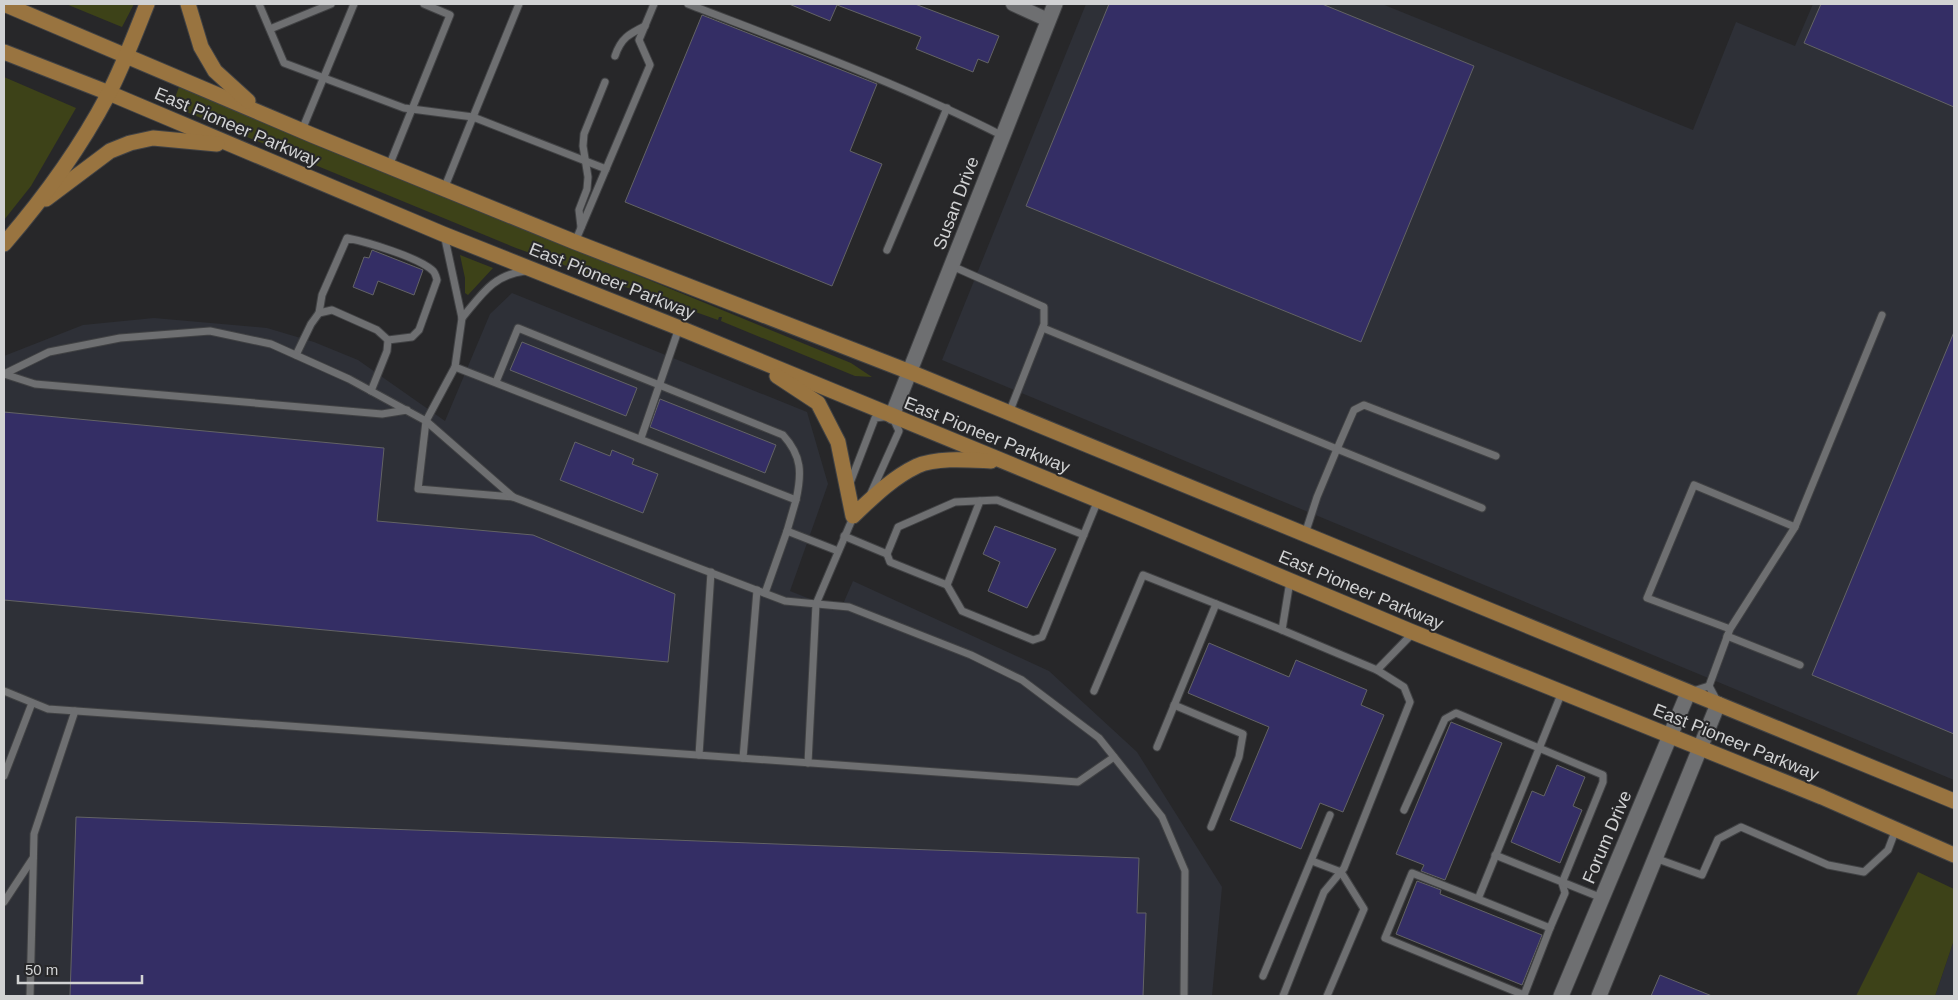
<svg xmlns="http://www.w3.org/2000/svg" width="1958" height="1000" font-family="Arial,sans-serif">
  <rect width="100%" height="100%" fill="#272729"/>
  <!-- built -->
  <g fill="#2e3037">
    <polygon points="1086,4 1382,4 1693,130 1736,22 1795,46 1813,4 1954,4 1954,780 942,360"/>
    <polygon points="512,293 807,412 828,484 790,591 840,611 853,581 1049,671 1137,752 1222,887 1212,996 4,996 4,356 83,325 154,318 267,328 314,342 358,360 445,421 490,314"/>
    <polygon points="1954,940 1954,996 1935,996"/>
  </g>
  <!-- green -->
  <g fill="#3d4218">
    <polygon points="66,4 134,4 122,27"/>
    <polygon points="4,77 76,108 31,186 4,220"/>
    <polygon points="179,87 851,363 872,377 855,376 721,321 722,317 719,317 718,320 516,248 172,106"/>
    <polygon points="460,255 493,268 468,295 465,293 465,278"/>
    <polygon points="1918,872 1954,889 1954,940 1935,996 1856,996"/>
  </g>
  <!-- building -->
  <g fill="#342e65" stroke="#636365">
    <polygon points="789,4 915,4 999,36 988,63 978,59 973,72 916,49 921,37 837,5 830,21"/>
    <polygon points="1109,4 1322,4 1474,66 1361,342 1026,206"/>
    <polygon points="1821,4 1954,4 1954,107 1804,43"/>
    <polygon points="702,15 877,84 850,151 882,164 832,286 625,202"/>
    <polygon points="372,250 423,270 414,295 378,281 373,295 353,287 364,257 369,258"/>
    <polygon points="1954,332 1954,734 1812,675"/>
    <polygon points="522,342 637,388 626,416 510,370"/>
    <polygon points="660,399 776,445 765,473 650,427"/>
    <polygon points="4,412 384,448 377,521 533,535 675,594 668,662 4,600"/>
    <polygon points="575,442 610,456 612,450 634,459 632,464 658,474 643,513 560,480"/>
    <polygon points="995,526 1056,549 1027,608 988,591 1000,562 983,554"/>
    <polygon points="1209,643 1289,677 1296,660 1367,690 1361,705 1384,715 1343,812 1320,803 1301,849 1230,820 1269,727 1188,693"/>
    <polygon points="1451,722 1502,743 1445,880 1421,871 1424,865 1396,854"/>
    <polygon points="1557,765 1585,777 1573,806 1582,810 1560,863 1511,842 1532,791 1544,796"/>
    <polygon points="76,817 1139,858 1137,913 1146,913 1143,996 70,996"/>
    <polygon points="1417,881 1441,890 1440,894 1542,935 1522,985 1396,934"/>
    <polygon points="1660,975 1712,996 1651,996"/>
  </g>
  <g fill="none" stroke-linecap="round" stroke-linejoin="round">
    <!-- service casing -->
    <g stroke="#414244" stroke-width="9">
      <g id="service">
        <polyline points="259,4 284,63 404,108 473,117 519,4"/>
        <path d="M 688,4 C 794,45 901,84 1003,136"/>
        <polyline points="270,29 331,4"/>
        <path d="M 615,56 C 621,38 629,34 645,26"/>
        <polyline points="302,130 354,4"/>
        <polyline points="389,166 450,15 424,4"/>
        <polyline points="444,189 473,117 606,169"/>
        <polyline points="581,227 579,210 587,189 588,177 583,146 584,134 605,82"/>
        <polyline points="444,234 462,318 455,367 426,421 418,489 513,497"/>
        <polyline points="575,242 650,65 639,40 654,4"/>
        <polyline points="887,250 947,108"/>
        <polyline points="952,266 1044,307 1044,324 1009,413"/>
        <path d="M 319,313 L 322,295 L 347,238 C 367,242 417,257 432,270 C 435,272 436,276 437,280 L 419,330 L 412,337 L 388,340"/>
        <path d="M 462,318 C 482,294 493,275 525,271"/>
        <polyline points="1043,328 1337,449 1317,497 1305,534"/>
        <polyline points="296,355 311,324 319,313 332,310 377,330 388,340 387,351 371,391"/>
        <polyline points="455,367 796,500 787,531"/>
        <polyline points="4,374 49,352 120,338 210,331 271,344 349,379 426,421 513,497 785,601 849,607 971,655 1022,680 1099,738 1162,817 1185,871 1184,996"/>
        <polyline points="4,374 35,384 382,414 407,410"/>
        <path d="M 496,382 L 518,328 L 783,435 C 802,456 802,473 796,500"/>
        <polyline points="641,438 679,328"/>
        <polyline points="850,483 875,418 892,416 899,431 871,493"/>
        <polyline points="1482,508 1337,449 1354,410 1364,405 1496,456"/>
        <polyline points="1795,527 1882,315"/>
        <polyline points="1084,535 997,500 955,502 898,527 887,554 890,562 947,585 962,611 1033,640 1042,637 1098,500"/>
        <polyline points="844,536 887,554"/>
        <polyline points="1290,581 1282,630 1377,670 1413,633"/>
        <polyline points="947,585 980,501"/>
        <polyline points="765,593 787,531 838,551"/>
        <polyline points="1727,636 1800,665"/>
        <polyline points="1709,686 1730,629 1647,598 1694,485 1795,527 1730,629"/>
        <polyline points="4,691 48,709 1078,782 1114,757"/>
        <polyline points="1094,691 1143,575 1282,630"/>
        <polyline points="1693,691 1709,686 1717,701"/>
        <polyline points="1174,705 1243,734 1239,757 1211,827"/>
        <polyline points="1157,747 1216,604"/>
        <polyline points="699,755 711,572"/>
        <polyline points="743,758 757,590"/>
        <polyline points="808,763 816,604 854,515"/>
        <polyline points="4,776 32,703"/>
        <polyline points="1404,810 1445,719 1456,713 1603,775 1603,782 1562,883 1565,893 1550,928"/>
        <polyline points="1495,855 1602,898"/>
        <polyline points="1655,858 1702,875 1718,839 1741,827 1828,865 1864,872 1888,850 1896,829"/>
        <polyline points="1312,861 1341,872 1364,909 1327,996"/>
        <polyline points="1478,899 1550,928 1524,995 1385,938 1412,873 1478,899 1562,692"/>
        <polyline points="4,902 33,858"/>
        <polyline points="1263,976 1330,815"/>
        <polyline points="30,996 34,834 75,711"/>
        <polyline points="1283,996 1324,892 1344,868 1410,702 1404,687 1377,670"/>
      </g>
    </g>
    <!-- minor casing -->
    <g stroke="#414244" stroke-width="16">
      <polyline id="minor" points="1013,4 1048,20"/>
    </g>
    <!-- tertiary casing -->
    <g stroke="#414244" stroke-width="17">
      <g id="tertiary">
        <polyline points="892,416 1055,4"/>
        <polyline points="1561,996 1688,693"/>
        <polyline points="1599,996 1718,704"/>
      </g>
    </g>
    <!-- primary casing -->
    <g stroke="#414244" stroke-width="17">
      <g id="primary">
        <polyline points="4,4 312,135 575,242 910,372 1954,801"/>
        <polyline points="188,4 201,47 215,71 248,101"/>
        <polyline points="4,52 109,93 443,234 687,331 1139,517 1410,631 1822,797 1954,855"/>
        <polyline points="46,199 110,151 130,143 153,138 217,144"/>
        <path d="M 4,244 C 43,199 80,148 108,95 C 123,66 135,34 147,4"/>
        <path d="M 777,376 L 818,403 L 838,442 L 853,516 C 873,497 892,478 917,466 C 937,457 970,460 991,461"/>
      </g>
    </g>
    <!-- service -->
    <use href="#service" stroke="#6e6f71" stroke-width="7"/>
    <!-- minor -->
    <use href="#minor" stroke="#6e6f71" stroke-width="14"/>
    <!-- tertiary -->
    <use href="#tertiary" stroke="#6e6f71" stroke-width="15"/>
    <!-- primary -->
    <use href="#primary" stroke="#997440" stroke-width="15"/>
  </g>
  <g text-anchor="middle" dominant-baseline="central" stroke-width="4" stroke-linejoin="round" paint-order="stroke">
    <!-- street labels -->
    <g font-size="18" fill="#d1d2d3" stroke="#272729">
      <text transform="translate(237 127) rotate(23)">East Pioneer Parkway</text>
      <text transform="translate(956 203) rotate(-69)">Susan Drive</text>
      <text transform="translate(612 281) rotate(22)">East Pioneer Parkway</text>
      <text transform="translate(987 435) rotate(22)">East Pioneer Parkway</text>
      <text transform="translate(1361 590) rotate(23)">East Pioneer Parkway</text>
      <text transform="translate(1736 742) rotate(22)">East Pioneer Parkway</text>
      <text transform="translate(1607 837) rotate(-67)">Forum Drive</text>
    </g>
  </g>
  <!-- border -->
  <rect width="1958" height="1000" fill="none" stroke="#d1d2d3" stroke-width="10"/>
  <!-- scale -->
  <path d="M18 975v8h124v-8" fill="none" stroke="#d1d2d3" stroke-width="2.5"/>
  <text x="25" y="975" font-size="15" fill="#d1d2d3" stroke="#272729" stroke-width="4" paint-order="stroke">50 m</text>
</svg>
